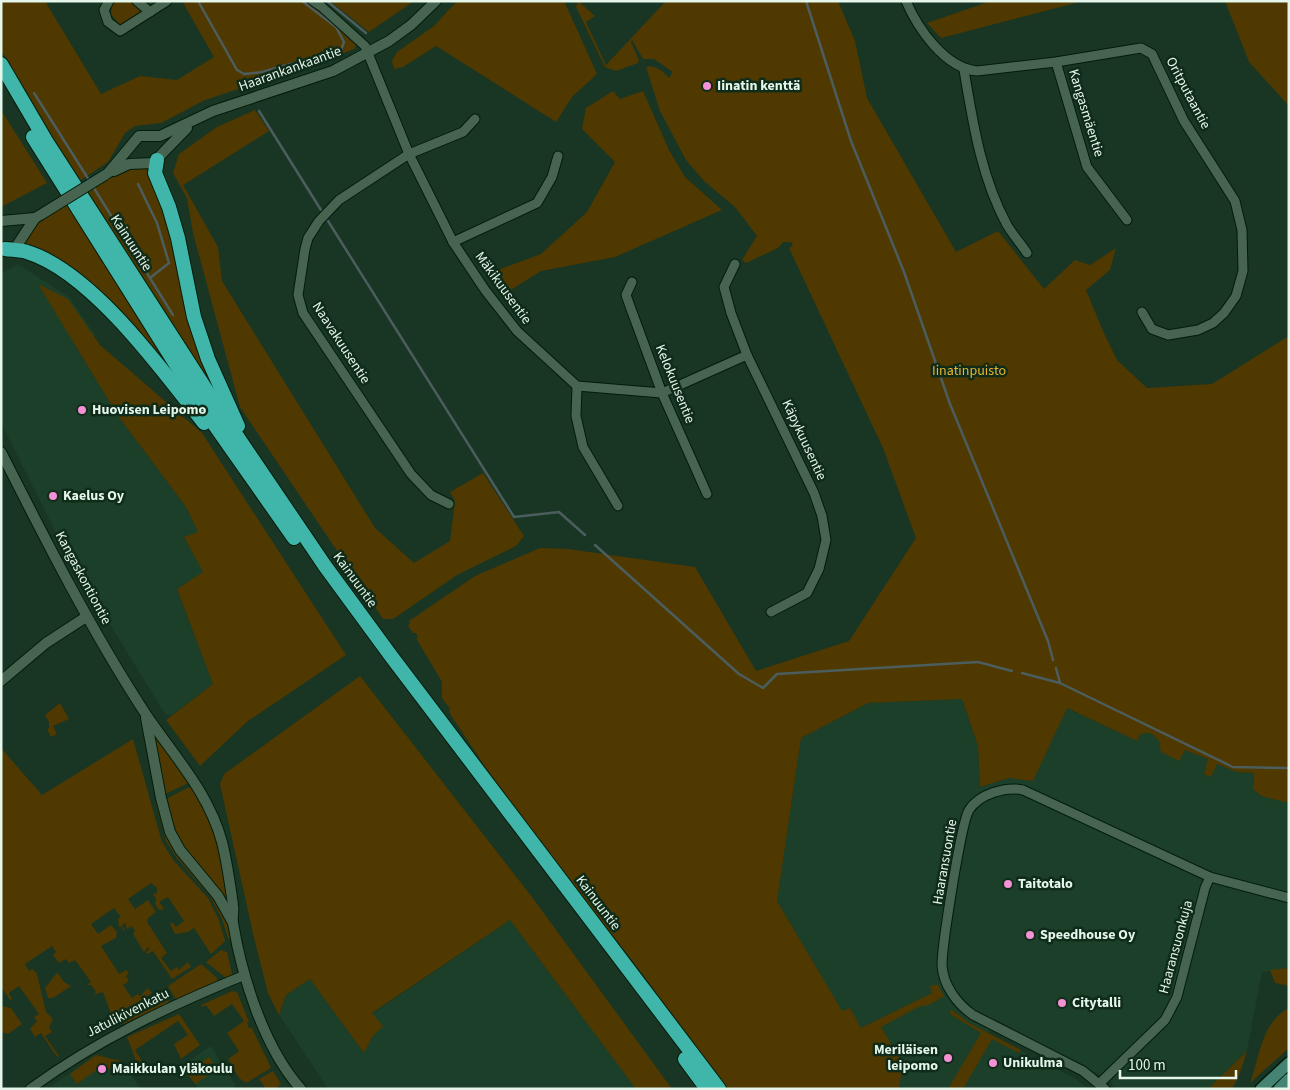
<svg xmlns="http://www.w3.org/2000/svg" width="1290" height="1090" font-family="'Source Sans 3',sans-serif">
  <rect width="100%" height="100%" fill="#193523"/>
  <!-- built -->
  <g fill="#1c3f29">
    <polygon points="18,264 69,297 95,335 76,347 118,416 186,507 198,532 184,538 204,572 177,589 213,684 172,715 165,714 112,628 55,531 1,423 1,274"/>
    <polygon points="962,699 978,746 980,787 1009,778 1033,781 1066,708 1137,741 1140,734 1151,733 1159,741 1162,750 1179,760 1185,750 1208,759 1204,774 1211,776 1217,764 1237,772 1254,773 1253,789 1261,796 1289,803 1289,968 1262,972 1247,1051 1208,1089 1117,1089 1109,1080 995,1019 988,1033 1076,1079 1088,1089 887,1089 777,901 801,738 868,703"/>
    <polygon points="510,920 636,1089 328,1089 279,1015 286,995 310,979 364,1053 372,1037 383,1026 372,1014"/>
    <polygon points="211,1046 224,1068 228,1066 230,1069 227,1071 236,1086 231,1089 195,1089 197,1087 186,1072 183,1074 178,1068"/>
    <polygon points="96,1055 124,1064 141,1089 47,1089"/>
  </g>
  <!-- green -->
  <g fill="#4f3900">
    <polygon points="1,1 45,1 101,94 140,76 177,80 214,57 182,1 305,1 320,11 357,44 354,49 330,59 205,100 161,123 135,126 125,133 108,162 81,180 78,180 1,50"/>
    <polygon points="116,1 130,1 141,12 120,25 111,14 112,5"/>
    <polygon points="330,1 414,1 369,32"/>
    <polygon points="457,1 564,1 597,74 572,97 556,122 436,46 403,67 394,69 392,61 397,52 434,26"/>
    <path d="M 578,1 L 595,16 L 586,22 L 606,65 L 666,1 L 838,1 L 855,41 L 867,98 L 956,252 L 998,231 L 1044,289 L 1075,260 L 1090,265 L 1116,248 L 1110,270 L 1086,290 L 1103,331 L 1117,360 L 1147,388 L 1212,384 L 1289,336 L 1289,803 L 1261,796 L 1253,789 L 1254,773 L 1237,772 L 1217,764 L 1211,777 L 1204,774 L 1208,759 L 1185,750 L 1179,761 L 1161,752 L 1159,741 L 1151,733 L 1140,734 L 1137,741 L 1067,708 L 1033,781 L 1009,778 L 980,787 L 978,746 L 962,699 L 868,703 L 801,738 L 777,901 L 842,1011 L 850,1008 L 861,1028 L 932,993 L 930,987 L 932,985 L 938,985 L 944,996 L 929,1005 L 918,1007 L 881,1027 L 903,1064 L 899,1089 L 727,1089 L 637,967 L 503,794 L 449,712 L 450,709 L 442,698 L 442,682 L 416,638 L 418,637 L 416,633 L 413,633 L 408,626 L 410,623 L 409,621 L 475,576 L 540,548 L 568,549 L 695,567 L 756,671 L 849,641 L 916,538 L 883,448 L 789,248 L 793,245 L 791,242 L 783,242 L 778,248 L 746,263 L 742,260 L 757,236 L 735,207 L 705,182 L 686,160 L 660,111 L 646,67 C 657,65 662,71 669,78 L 673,72 L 654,59 L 643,59 L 632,40 L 631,42 L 639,60 L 638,63 L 616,71 L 605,67 L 576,7 Z"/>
    <polygon points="991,1 1083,1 941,38 927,23"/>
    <polygon points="1225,1 1289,1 1289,106 1249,62"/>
    <polygon points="613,91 620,99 643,91 669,150 685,177 722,210 615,257 541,271 501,296 490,273 541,254 587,212 615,162 582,129 586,108"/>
    <polygon points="1,110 47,183 1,207"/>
    <polygon points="255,110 269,131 183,185 218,247 222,281 375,528 414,563 450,541 455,501 450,492 483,473 524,536 516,546 457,575 393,619 383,619 240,407 193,233 187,198 173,173 179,154 217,127"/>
    <polygon points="135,167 152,168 166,207 225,407 86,191 128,169"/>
    <polygon points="67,204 181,382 111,307 23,247 37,224"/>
    <polygon points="38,284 68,299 100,345 202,433 346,655 248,721 200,766 166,720 213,684 177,589 203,572 184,537 198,532 186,507 118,416"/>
    <polygon points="360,676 532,897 672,1089 636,1089 510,920 372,1013 383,1026 372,1037 364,1053 310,979 286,995 279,1015 268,993 254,938 220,784 224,774"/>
    <polygon points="60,703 69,719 53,726 57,734 51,737 47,729 49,728 49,722 45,715"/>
    <polygon points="151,723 191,782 163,795"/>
    <polygon points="133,739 162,842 174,861 208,898 219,920 225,941 211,954 194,928 188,932 175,934 170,924 172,922 176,927 184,921 168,897 159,902 164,909 159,910 155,904 156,898 153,895 157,892 157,888 151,883 128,899 135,909 148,900 156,912 148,918 147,922 167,953 161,958 171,971 177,967 179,970 188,962 191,967 172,979 153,951 148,954 146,952 150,949 148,947 144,952 133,934 135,931 132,926 127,929 125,923 122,925 125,930 124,931 121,926 119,927 118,919 121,917 114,908 91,924 98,934 111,925 117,932 116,938 101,946 119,974 126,970 129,973 126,976 129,981 123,985 132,998 138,994 140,996 148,988 152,993 113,1019 103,992 93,995 96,992 91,985 87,985 91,982 75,960 69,963 66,959 59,963 53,955 56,952 52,946 25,964 29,971 33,969 37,974 46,1012 53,1019 49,1028 52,1032 45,1036 59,1056 57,1057 41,1033 35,1037 30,1029 37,1021 34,1017 39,1014 19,986 9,993 12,999 10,1000 1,987 1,748 42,795"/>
    <polygon points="193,785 219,841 230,910 177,839 164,800"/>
    <path d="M 160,801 C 171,851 226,889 231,940 L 228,938 L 222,919 L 210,896 L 177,858 L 166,841 L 156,804 Z"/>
    <polygon points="221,950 227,952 232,974 226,978 206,962"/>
    <polygon points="201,964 217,978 217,982 179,999 175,998 168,986"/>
    <polygon points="1289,968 1289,986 1275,983 1270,970"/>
    <path d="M 58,973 L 64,982 L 71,986 L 53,998 L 48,998 L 45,987 C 51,983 52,976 58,973 Z"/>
    <polygon points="162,990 169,999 168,1004 124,1024 122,1017"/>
    <polygon points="232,991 237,992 249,1022 247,1023 249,1028 252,1028 271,1068 246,1083 239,1078 228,1059 239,1051 227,1033 244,1021 232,1004 214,1016 206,1005 202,1007 201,1005"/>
    <polygon points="1,1006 11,1008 22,1024 8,1034 1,1032"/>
    <path d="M 1289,1008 L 1289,1048 L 1250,1083 C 1260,1056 1261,1022 1289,1008 Z"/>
    <polygon points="951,1009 969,1023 1021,1050 1019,1053 992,1039 963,1089 948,1089 981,1033 950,1014"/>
    <polygon points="179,1014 200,1045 181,1059 174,1044 188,1035 178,1021 135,1050 147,1069 141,1074 127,1037"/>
    <polygon points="1247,1051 1239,1076 1232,1089 1208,1089"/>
    <polygon points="96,1055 121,1061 106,1071 102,1066 77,1084 70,1074"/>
    <polygon points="209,1057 216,1067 221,1063 222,1066 195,1084 186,1072"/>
    <polygon points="273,1071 281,1084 275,1089 266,1089 259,1079"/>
  </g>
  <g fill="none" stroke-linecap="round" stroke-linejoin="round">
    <!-- stream -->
    <g stroke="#4c5d5d" stroke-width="2.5">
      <polyline points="198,1 237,70 244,74 262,72 341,50 344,42 336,27 302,1"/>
      <polyline points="327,1 366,33"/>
      <polyline points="806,1 851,141 904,272 950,404 1048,641 1053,660"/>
      <polyline points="34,93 89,180"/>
      <polyline points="259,111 321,210"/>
      <polyline points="138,184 157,223 169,263 150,278"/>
      <polyline points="92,185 173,315"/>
      <polyline points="328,221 514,517 559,512 585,535"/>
      <polyline points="595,545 739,674 763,688 777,674 978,662 1012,671"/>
      <polyline points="1056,668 1060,683 1233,767 1289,768"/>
      <polyline points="1022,673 1060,683"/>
    </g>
    <!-- minor casing -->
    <g stroke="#021c0c" stroke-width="11">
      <g id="minor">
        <polyline points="109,1 104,10 108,22 120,31 167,1"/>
        <polyline points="137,1 150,12"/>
        <polyline points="313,1 322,7 365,46 409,154 453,242 485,290 517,331 577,386 662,393 747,355"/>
        <path d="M 906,1 C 918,29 945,68 977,71 L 1056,62 L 1141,48 L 1152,54 L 1184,121 L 1235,201 L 1242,230 L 1243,271 L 1236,296 L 1224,313 L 1213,323 L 1198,330 L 1168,335 L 1152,329 L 1142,312"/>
        <polyline points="1056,62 1087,167 1127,220"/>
        <path d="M 964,70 C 973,123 981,177 1007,225 C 1013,235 1021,244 1027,253"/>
        <polyline points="453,242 537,203 552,177 558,156"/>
        <polyline points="735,264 724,287 731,313 747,355 814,493 822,516 826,540 819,569 807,593 771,612"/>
        <polyline points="632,282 626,295 631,309 662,393 707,494"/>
        <polyline points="577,386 576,416 583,447 618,506"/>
        <polyline points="449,504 431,495 411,474 303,313 298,295 305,249 308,238 319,221 339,200 409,154 463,132 475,119"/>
        <polyline points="1100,1083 1165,1020 1177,997 1205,888 1210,877"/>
        <path d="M 30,1089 C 97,1040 169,1006 245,975"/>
        <path d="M 1105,1089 L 1083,1071 L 973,1015 C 957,1004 943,985 942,965 C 942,946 961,823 969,810 C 979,794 1006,786 1023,790 L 1210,877 L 1289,898"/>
      </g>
    </g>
    <!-- tertiary casing -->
    <g stroke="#021c0c" stroke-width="12">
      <g id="tertiary">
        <polyline points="114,171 129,164 153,163 187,128"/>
        <polyline points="108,173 139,136 160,136 213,111 333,71 389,41 411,25 436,1"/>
        <polyline points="1,221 35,218"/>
        <polyline points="7,248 16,247 35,218 42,214"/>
        <path d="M 1,452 C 46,541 91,630 145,713 C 173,755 208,791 222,842 C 227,862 230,883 233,905 C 234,911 232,917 233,923 C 242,977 264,1048 301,1089"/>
        <polyline points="1,681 46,643 86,617"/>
        <polyline points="146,718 161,798 170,832 180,850 218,896 232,921"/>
      </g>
    </g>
    <!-- secondary casing -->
    <g stroke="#021c0c" stroke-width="14">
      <g id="secondary">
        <polyline points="1261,1089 1289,1063"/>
        <polyline points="1279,1089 1289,1079"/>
      </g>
    </g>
    <!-- trunk casing -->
    <g stroke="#021c0c" stroke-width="16">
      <g id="trunk">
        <polyline points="1,64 46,141 218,408 325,566 391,656 719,1089"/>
        <polyline points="33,137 209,417 294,538"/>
        <polyline points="157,160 155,173 169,207 178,238 194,317 208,359 238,426"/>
        <path d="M 5,249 C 12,250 21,250 27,252 C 92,272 163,371 204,423"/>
        <polyline points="685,1059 707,1089"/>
      </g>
    </g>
    <!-- minor -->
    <use href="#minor" stroke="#476450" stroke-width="9"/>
    <!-- tertiary -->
    <use href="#tertiary" stroke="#476450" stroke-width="10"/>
    <!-- secondary -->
    <use href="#secondary" stroke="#458372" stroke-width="11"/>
    <!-- trunk -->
    <use href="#trunk" stroke="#40b6aa" stroke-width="14"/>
    <!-- tertiary-bridge casing -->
    <g stroke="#021c0c" stroke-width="12" stroke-linecap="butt">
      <polyline id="tertiary-bridge" points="42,214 105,175"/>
    </g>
    <!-- tertiary-bridge -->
    <use href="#tertiary-bridge" stroke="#476450" stroke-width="10"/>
  </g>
  <!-- markers -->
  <g fill="#f491d4" stroke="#0f2b19" stroke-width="2">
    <circle cx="707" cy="86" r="5"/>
    <circle cx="82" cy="410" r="5"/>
    <circle cx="53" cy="496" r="5"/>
    <circle cx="1008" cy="884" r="5"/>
    <circle cx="1030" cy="935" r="5"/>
    <circle cx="1062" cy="1003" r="5"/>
    <circle cx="948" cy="1058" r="5"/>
    <circle cx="993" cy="1063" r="5"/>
    <circle cx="102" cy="1069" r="5"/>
  </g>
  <g text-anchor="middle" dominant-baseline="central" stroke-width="5" stroke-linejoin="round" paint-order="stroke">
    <!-- street labels -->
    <g font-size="14" fill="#e5f6ea" stroke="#0f2b19">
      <text transform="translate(290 69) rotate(-20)">Haarankankaantie</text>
      <text transform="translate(1188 93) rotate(62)">Oritputaantie</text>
      <text transform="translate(1086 113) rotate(73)">Kangasmäentie</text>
      <text transform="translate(131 243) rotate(57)">Kainuuntie</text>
      <text transform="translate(503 288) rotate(54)">Mäkikuusentie</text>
      <text transform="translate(341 343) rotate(57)">Naavakuusentie</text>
      <text transform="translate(675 384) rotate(68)">Kelokuusentie</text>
      <text transform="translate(804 440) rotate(65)">Käpykuusentie</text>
      <text transform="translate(83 578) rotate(62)">Kangaskontiontie</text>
      <text transform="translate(355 580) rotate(54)">Kainuuntie</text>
      <text transform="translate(945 862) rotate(-80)">Haaransuontie</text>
      <text transform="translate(598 903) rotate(53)">Kainuuntie</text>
      <text transform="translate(1176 947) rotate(-75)">Haaransuonkuja</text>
      <text transform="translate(128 1013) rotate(-27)">Jatulikivenkatu</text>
    </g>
    <!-- poi labels -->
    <g font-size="14" font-weight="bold" fill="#e5f6ea" stroke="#0f2b19" text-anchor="start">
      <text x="717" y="86">Iinatin kenttä</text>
      <text x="92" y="410">Huovisen Leipomo</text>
      <text x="63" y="496">Kaelus Oy</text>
      <text x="1018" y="884">Taitotalo</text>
      <text x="1040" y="935">Speedhouse Oy</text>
      <text x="1072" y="1003">Citytalli</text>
      <text x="938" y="1050" text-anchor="end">Meriläisen<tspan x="938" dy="16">leipomo</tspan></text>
      <text x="1003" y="1063">Unikulma</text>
      <text x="112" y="1069">Maikkulan yläkoulu</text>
    </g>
    <!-- park labels -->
    <g font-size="14" fill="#ebb532" stroke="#0f2b19">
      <text x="969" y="371">Iinatinpuisto</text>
    </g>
  </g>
  <!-- border -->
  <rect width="1290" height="1090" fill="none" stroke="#e5f6ea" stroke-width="5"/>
  <!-- scale -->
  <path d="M1120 1070v8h116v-8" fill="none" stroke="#e5f6ea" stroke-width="2.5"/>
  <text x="1128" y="1070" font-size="15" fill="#e5f6ea" stroke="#0f2b19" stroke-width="4" paint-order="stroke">100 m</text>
</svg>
